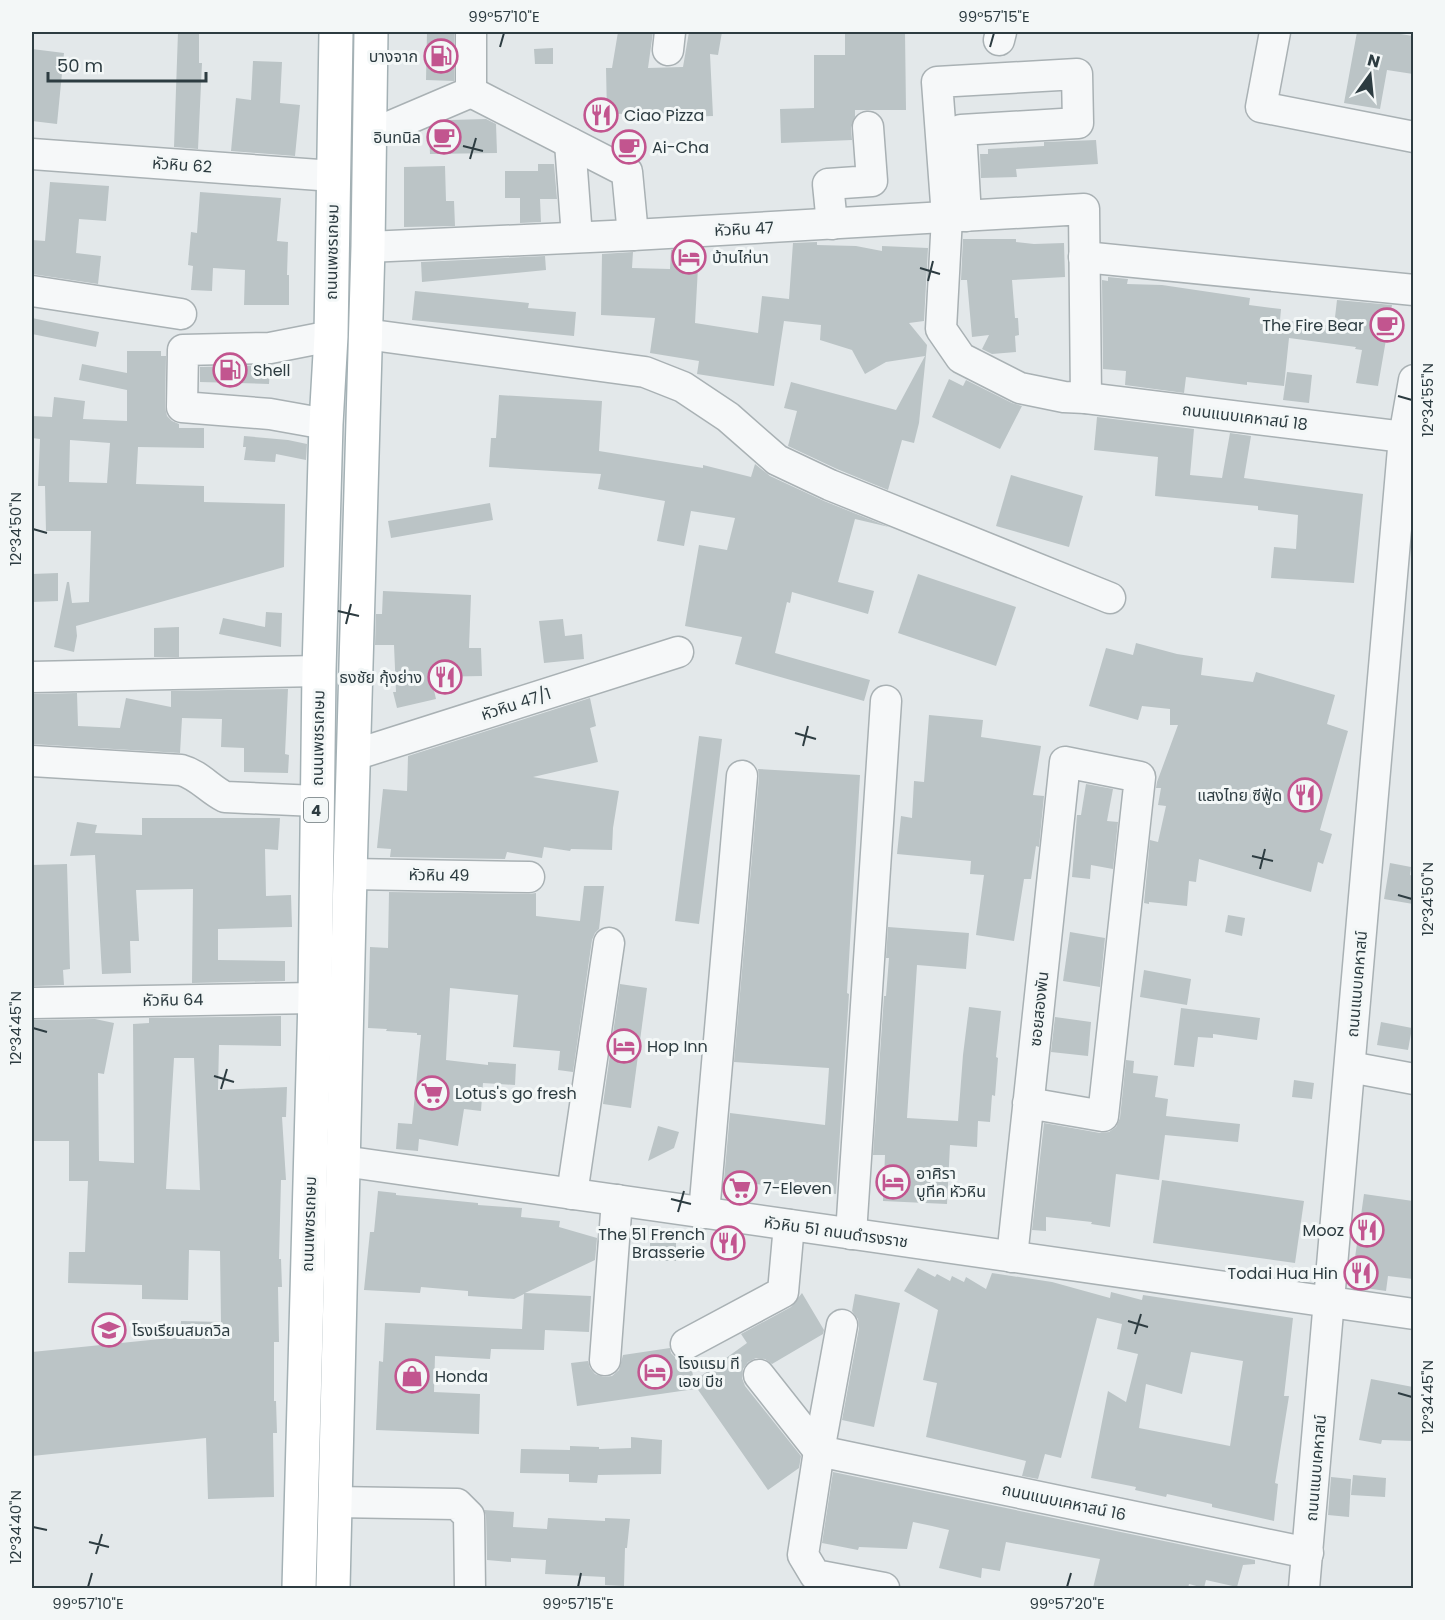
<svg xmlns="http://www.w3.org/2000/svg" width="1445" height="1620" font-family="Poppins,'Noto Sans Thai',sans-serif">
  <rect width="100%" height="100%" fill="#e3e8ea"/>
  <!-- building -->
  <g fill="#bbc4c6" fill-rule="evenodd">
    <polygon points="178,32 199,32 199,63 202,63 198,149 174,147"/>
    <polygon points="427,32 454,32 454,81 426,80"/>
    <polygon points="618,32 653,32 648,68 683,67 689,32 722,32 718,55 710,54 713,116 685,117 685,113 607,114 606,68 612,68"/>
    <polygon points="845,32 905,32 906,110 855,110 855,117 851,128 852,140 781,143 780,109 814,108 814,55 845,55"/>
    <polygon points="1357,32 1388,32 1413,36 1413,74 1387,70 1380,109 1344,103"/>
    <polygon points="553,48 553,64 535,64 534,49"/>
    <polygon points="32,49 64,53 57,124 32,121"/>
    <polygon points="253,61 282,62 280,103 300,105 295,156 231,151 236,98 251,100"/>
    <polygon points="486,119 496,124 497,153 430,154 429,129 449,120"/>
    <polygon points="1096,140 1098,164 1016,169 1017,177 981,178 980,154 988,154 988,149 1044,146 1044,142"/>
    <polygon points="538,164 554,164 557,199 540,199 541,222 520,223 520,198 505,198 505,171 538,171"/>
    <polygon points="445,166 446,201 454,201 455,226 404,227 404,167"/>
    <polygon points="50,182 109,186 106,221 79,219 76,253 101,256 98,284 32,274 32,240 45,241"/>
    <polygon points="200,192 281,198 277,241 288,242 287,275 289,275 289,305 244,305 245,270 213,268 212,291 191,290 193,266 188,265 191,232 197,233"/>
    <polygon points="963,239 1016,239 1016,242 1034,244 1064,243 1065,277 1012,280 1015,318 1018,318 1019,335 1015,336 1016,352 992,354 982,349 989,335 972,337 967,280 961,280"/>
    <polygon points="817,242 817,245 856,246 882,251 882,246 928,248 924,321 909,323 927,345 919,423 914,443 902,440 888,490 837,469 788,446 797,411 784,408 791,382 896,410 925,356 886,362 865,374 852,350 820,340 821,325 784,321 774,386 697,374 699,361 650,353 655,318 601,315 602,254 633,252 632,268 670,269 671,250 699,248 695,323 758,333 762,296 789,299 793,243"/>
    <polygon points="545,256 546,270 422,282 421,262"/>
    <polygon points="1108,277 1128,279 1127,284 1162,285 1250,298 1249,305 1281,309 1280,320 1334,326 1337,300 1392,305 1378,386 1356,383 1362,350 1355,349 1356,347 1289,338 1284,386 1247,382 1247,385 1186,377 1184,393 1125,385 1126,371 1103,369 1102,280 1108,281"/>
    <polygon points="415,291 529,303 528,308 576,312 574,336 412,320"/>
    <polygon points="32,318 99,332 96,347 32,334"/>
    <path d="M 127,351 L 161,351 L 161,356 L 166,356 L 165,407 L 167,416 L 172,421 L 179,424 L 179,428 L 204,428 L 204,448 L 138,447 L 136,484 L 204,486 L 204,502 L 285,504 L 284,567 L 76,626 L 77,636 L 74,652 L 54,647 L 67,582 L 69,582 L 72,603 L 89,602 L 91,531 L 46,531 L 45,486 L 38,486 L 40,439 L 32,438 L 32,416 L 52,417 L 54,397 L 85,401 L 83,419 L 127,421 L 127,390 L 79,380 L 82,364 L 127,373 ZM 70,440 L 110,443 L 107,483 L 69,482 Z"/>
    <polygon points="270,365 269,384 200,382 200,367"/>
    <polygon points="1287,372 1312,375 1309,403 1283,400"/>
    <polygon points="949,379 963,386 966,380 1012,403 1022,406 1000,449 932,417"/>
    <polygon points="499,395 602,401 599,451 703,468 703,465 751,477 755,464 770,476 824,501 889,527 855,519 838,582 874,591 868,614 792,592 790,603 787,602 775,653 870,680 864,701 735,664 742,637 685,626 699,545 727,550 735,518 691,511 684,546 657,541 665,501 598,489 601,474 489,467 491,438 496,438"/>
    <polygon points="1097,417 1194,429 1190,475 1222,478 1230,433 1251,436 1244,478 1363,494 1354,583 1271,578 1274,547 1296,549 1298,515 1258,510 1258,506 1155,496 1158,457 1094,450"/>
    <polygon points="244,436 288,440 307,444 306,460 276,454 275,462 244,460 246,447 243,447"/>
    <polygon points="1011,475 1083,496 1069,547 996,526"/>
    <polygon points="490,503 493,520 391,538 388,521"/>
    <polygon points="58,573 58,601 32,602 32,574"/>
    <polygon points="918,574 1016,607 996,666 898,633"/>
    <polygon points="383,591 471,595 469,648 481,648 482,676 431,677 436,699 397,708 393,692 396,692 394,645 375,645 376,614 382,614"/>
    <polygon points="266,612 282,613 281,647 219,634 223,618 265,627"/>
    <polygon points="563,619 565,636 582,634 584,659 544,663 539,621"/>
    <polygon points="179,627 179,657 154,657 154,628"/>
    <polygon points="1136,643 1177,654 1203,658 1201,675 1253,682 1256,672 1335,695 1327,724 1348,731 1320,830 1332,834 1323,864 1318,862 1311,892 1199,859 1196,882 1189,881 1187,906 1149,902 1149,904 1144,903 1150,840 1158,842 1166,806 1158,805 1161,788 1156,788 1157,782 1178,725 1170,725 1170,709 1142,706 1138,720 1089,706 1106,648 1133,655"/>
    <polygon points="288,689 285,754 289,755 288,773 244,772 244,748 221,747 222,719 182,718 180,753 32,744 32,694 77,693 78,726 120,728 126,698 171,707 171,691"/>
    <polygon points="590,698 596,726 590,728 598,762 533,777 619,791 613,828 612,850 571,849 570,851 544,847 542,858 507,852 505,859 390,857 391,849 377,848 383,789 407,791 408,756"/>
    <polygon points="929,715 983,720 981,737 1041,746 1033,795 1044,796 1039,847 1036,846 1031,879 1024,879 1014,941 976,935 984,875 970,874 971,861 897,854 901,816 912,818 914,781 924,782"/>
    <polygon points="699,736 722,739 699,924 675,921"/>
    <polygon points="758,769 860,775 847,993 849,994 836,1194 724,1180 730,1113 825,1125 829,1068 734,1062 759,777"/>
    <polygon points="1086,784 1113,789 1107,821 1118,822 1113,869 1091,865 1090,879 1072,877 1077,815 1081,815"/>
    <polygon points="142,818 280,818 278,850 265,849 266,896 291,895 292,927 218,929 218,960 285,961 285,981 192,983 193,889 136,890 139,941 130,941 131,973 102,974 95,855 70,856 77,822 97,825 95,833 142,835"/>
    <polygon points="1390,863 1411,867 1410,875 1413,876 1413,904 1384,899"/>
    <polygon points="67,864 70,969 63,970 64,985 33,986 32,865"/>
    <polygon points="584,886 604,886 599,929 595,933 592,940 573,1072 558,1070 560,1051 513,1047 518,995 450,988 446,1060 488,1065 488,1062 516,1064 515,1085 483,1083 481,1111 464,1109 458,1146 419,1139 418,1151 396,1149 398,1123 412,1124 421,1035 417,1035 417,1033 386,1031 387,1029 368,1028 370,947 388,948 389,892 529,894 536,893 536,916 580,921"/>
    <polygon points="1228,915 1245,918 1242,936 1225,932"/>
    <polygon points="888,927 969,933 966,969 917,965 907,1118 958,1121 963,1055 969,1007 1001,1011 996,1057 998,1058 995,1096 992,1095 990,1122 978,1121 977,1147 950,1145 947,1204 883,1201 885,1155 873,1155 884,996 886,996 889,958 886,958"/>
    <polygon points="1070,932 1105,938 1100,987 1063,981"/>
    <polygon points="1144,970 1191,979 1187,1005 1140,997"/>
    <polygon points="620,984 647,988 631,1108 603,1104"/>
    <polygon points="1181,1008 1260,1018 1257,1040 1213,1034 1213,1038 1198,1037 1194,1067 1174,1065"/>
    <path d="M 281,1016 L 281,1046 L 219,1045 L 218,1090 L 287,1087 L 286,1117 L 282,1117 L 286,1180 L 281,1180 L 279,1259 L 281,1259 L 282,1287 L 278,1287 L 279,1342 L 274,1342 L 274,1401 L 276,1401 L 277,1433 L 273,1433 L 274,1497 L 208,1499 L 206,1438 L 32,1456 L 32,1352 L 180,1337 L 181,1321 L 221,1322 L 220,1251 L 189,1250 L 188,1300 L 142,1299 L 142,1285 L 68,1283 L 69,1252 L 85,1252 L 88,1181 L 69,1181 L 69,1141 L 32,1141 L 32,1020 L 95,1019 L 114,1023 L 104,1074 L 98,1073 L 99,1161 L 134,1163 L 133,1024 L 149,1023 L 149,1018 ZM 174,1058 L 194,1058 L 200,1190 L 166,1189 Z"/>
    <polygon points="1055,1017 1091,1022 1088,1056 1051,1052"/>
    <polygon points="1381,1022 1412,1028 1408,1050 1377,1045"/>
    <polygon points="1126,1060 1134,1061 1133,1073 1158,1076 1155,1097 1168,1099 1166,1116 1240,1124 1238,1142 1165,1135 1159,1180 1116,1174 1110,1227 1091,1224 1092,1222 1046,1217 1046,1231 1032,1230 1044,1123 1100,1133 1109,1132 1116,1127 1120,1118"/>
    <polygon points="1294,1080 1314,1083 1312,1099 1292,1097"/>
    <polygon points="658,1126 679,1132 674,1148 648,1161"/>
    <polygon points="1162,1180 1304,1201 1295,1263 1153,1243"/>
    <polygon points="378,1191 396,1193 396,1195 478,1203 478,1205 522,1208 521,1217 560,1221 559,1227 597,1238 595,1260 525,1293 591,1296 589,1332 545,1330 544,1350 491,1349 490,1359 435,1356 434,1392 480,1394 479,1434 376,1430 379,1361 383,1362 385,1323 522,1329 524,1294 514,1299 468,1296 468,1291 421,1287 420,1293 364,1290 370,1232 374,1232"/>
    <polygon points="1364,1194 1413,1201 1413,1279 1388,1276 1386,1291 1351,1286"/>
    <rect x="650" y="1243" width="26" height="18"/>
    <path d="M 918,1268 L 935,1277 L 937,1274 L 950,1281 L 952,1276 L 964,1282 L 966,1277 L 986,1289 L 992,1273 L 1052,1282 L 1110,1298 L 1111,1292 L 1142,1300 L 1143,1295 L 1293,1318 L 1284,1396 L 1289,1396 L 1275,1483 L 1278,1484 L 1274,1521 L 1212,1507 L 1212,1504 L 1167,1494 L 1166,1497 L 1135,1490 L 1136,1487 L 1091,1478 L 1108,1391 L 1126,1402 L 1138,1354 L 1117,1349 L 1122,1324 L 1097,1318 L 1061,1458 L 1045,1454 L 1038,1479 L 1022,1476 L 1026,1461 L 926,1437 L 937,1383 L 923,1380 L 938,1310 L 904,1291 ZM 1191,1352 L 1243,1361 L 1230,1446 L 1139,1428 L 1146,1384 L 1182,1394 Z"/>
    <polygon points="802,1293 824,1330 823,1334 772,1364 765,1359 756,1358 748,1362 743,1369 742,1378 745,1386 801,1456 799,1468 768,1490 694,1384 695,1389 577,1406 571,1363 588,1361 590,1368 595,1374 604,1377 612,1376 619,1370 623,1355 670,1348 671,1353 677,1359 685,1361 690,1360 694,1381 747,1343 741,1334 791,1307"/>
    <polygon points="855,1294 900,1303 874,1427 842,1420 859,1328 858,1319 852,1311"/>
    <polygon points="1371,1379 1413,1387 1413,1441 1382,1440 1381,1444 1359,1440"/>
    <polygon points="631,1437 662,1440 661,1474 598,1475 597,1483 569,1482 569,1474 520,1473 521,1449 570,1450 570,1446 599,1447 599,1449 631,1448"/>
    <polygon points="833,1472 1255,1560 1255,1564 1243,1565 1237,1587 1206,1580 1204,1588 1189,1584 1188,1588 1093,1588 1100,1559 1006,1542 1000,1571 982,1568 981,1578 939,1568 949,1530 932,1526 913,1522 907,1549 859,1547 858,1550 822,1543"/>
    <polygon points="1353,1475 1386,1478 1385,1497 1351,1495"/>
    <polygon points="1331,1477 1351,1479 1349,1517 1328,1515"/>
    <polygon points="484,1510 514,1512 513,1527 547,1529 548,1518 605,1521 605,1518 630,1519 627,1548 625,1548 624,1586 605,1585 605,1577 545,1574 546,1560 511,1558 511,1562 487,1560 486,1516"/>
  </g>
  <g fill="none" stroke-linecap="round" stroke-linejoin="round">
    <!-- minor casing -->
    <g stroke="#a9b1b4" stroke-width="33">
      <g id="minor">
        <polyline points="1275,32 1261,107 1414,137"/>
        <polyline points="999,40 1001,32"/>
        <polyline points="668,50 670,32"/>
        <polyline points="471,92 627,172 633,235"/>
        <polyline points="370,135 471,92 471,32"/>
        <polyline points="570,143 577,237"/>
        <polyline points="32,154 333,176"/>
        <polyline points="966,216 961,130 1078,123 1077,74 937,82 947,217 941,329 961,358 1020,388 1064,397 1086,398 1404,437"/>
        <polyline points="832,224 828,184 872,181 868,127"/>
        <polyline points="368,247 633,235 1084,209 1086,398"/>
        <polyline points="1084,257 1414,290"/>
        <polyline points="32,291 181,314"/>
        <polyline points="365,334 645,372 683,387 728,417 777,460 830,485 1110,598"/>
        <polyline points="326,424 270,414 182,407 183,350 270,348 331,336"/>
        <polyline points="32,677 319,671"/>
        <polyline points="354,755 678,652"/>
        <path d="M 32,761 L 181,770 C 199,775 209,789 225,797 L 316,801"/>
        <polyline points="350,874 529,877"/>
        <polyline points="32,1003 315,998"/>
        <polyline points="1350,1067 1414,1079"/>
        <polyline points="343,1161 1414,1314"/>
        <polyline points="572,1194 609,943"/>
        <polyline points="704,1213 742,776"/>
        <polyline points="851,1234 886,701"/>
        <polyline points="1012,1257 1065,762 1140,777 1103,1116 1028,1103"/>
        <polyline points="842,1325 819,1451 803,1555 815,1575 884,1588"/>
        <polyline points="686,1344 783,1292 789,1225"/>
        <polyline points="605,1360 617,1200"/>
        <polyline points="759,1375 819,1451"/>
        <polyline points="819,1451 1308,1553"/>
        <polyline points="334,1502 457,1504 469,1516 470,1588"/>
        <polyline points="1304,1588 1404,437 1414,380"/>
      </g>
    </g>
    <!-- major casing -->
    <g stroke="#a4b1b5" stroke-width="36">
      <g id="major">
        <polyline points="299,1588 315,998 319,671 326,424 331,336 336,32"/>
        <polyline points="333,1588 350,874 368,247 371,32"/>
      </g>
    </g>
    <!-- minor -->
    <use href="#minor" stroke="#f6f8f9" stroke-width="30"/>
    <!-- major -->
    <use href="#major" stroke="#fff" stroke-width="33"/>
  </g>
  <!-- ticks -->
  <path fill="none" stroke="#2d3c41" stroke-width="2" d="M 500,47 L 504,33M 990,47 L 994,33M 463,146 L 483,151M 470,159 L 476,138M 920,268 L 940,274M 928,281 L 933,261M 1398,396 L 1412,400M 33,529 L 47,533M 338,611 L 359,616M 346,624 L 351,604M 795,733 L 816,739M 803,746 L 808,726M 1252,856 L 1273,861M 1260,869 L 1265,849M 1398,895 L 1412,899M 33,1028 L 47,1032M 214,1076 L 234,1082M 221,1089 L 227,1069M 671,1199 L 691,1204M 678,1212 L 684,1191M 1128,1321 L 1148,1327M 1135,1334 L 1141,1314M 1398,1393 L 1412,1397M 33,1527 L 47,1530M 89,1542 L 109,1547M 96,1554 L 102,1534M 88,1587 L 92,1573M 578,1587 L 581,1573M 1067,1587 L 1071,1573"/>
  <!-- icons -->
  <defs>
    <g id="fuel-ring" transform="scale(1.725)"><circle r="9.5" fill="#f3f7f7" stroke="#c2558f" stroke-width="1.5"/><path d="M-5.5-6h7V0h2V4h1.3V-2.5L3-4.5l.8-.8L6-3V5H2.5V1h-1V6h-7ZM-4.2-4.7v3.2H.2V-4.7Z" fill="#c2558f"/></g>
    <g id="restaurant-ring" transform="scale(1.725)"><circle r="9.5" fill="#f3f7f7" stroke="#c2558f" stroke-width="1.5"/><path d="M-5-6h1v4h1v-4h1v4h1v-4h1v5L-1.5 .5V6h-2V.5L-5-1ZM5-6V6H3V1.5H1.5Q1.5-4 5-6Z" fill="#c2558f"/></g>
    <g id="cafe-ring" transform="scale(1.725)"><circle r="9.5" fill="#f3f7f7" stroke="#c2558f" stroke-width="1.5"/><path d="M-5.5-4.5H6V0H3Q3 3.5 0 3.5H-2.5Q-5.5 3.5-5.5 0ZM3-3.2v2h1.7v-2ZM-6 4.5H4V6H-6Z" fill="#c2558f"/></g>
    <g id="hotel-ring" transform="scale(1.725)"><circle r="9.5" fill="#f3f7f7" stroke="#c2558f" stroke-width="1.5"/><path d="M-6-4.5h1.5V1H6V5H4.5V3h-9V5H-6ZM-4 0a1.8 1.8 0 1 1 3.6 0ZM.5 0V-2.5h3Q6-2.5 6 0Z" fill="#c2558f"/></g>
    <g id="supermarket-ring" transform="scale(1.725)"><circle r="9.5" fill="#f3f7f7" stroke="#c2558f" stroke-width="1.5"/><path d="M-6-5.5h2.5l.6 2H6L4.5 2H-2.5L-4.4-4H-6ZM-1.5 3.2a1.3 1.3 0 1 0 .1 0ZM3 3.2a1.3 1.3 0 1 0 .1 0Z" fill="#c2558f"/></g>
    <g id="school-ring" transform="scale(1.725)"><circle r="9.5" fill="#f3f7f7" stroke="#c2558f" stroke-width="1.5"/><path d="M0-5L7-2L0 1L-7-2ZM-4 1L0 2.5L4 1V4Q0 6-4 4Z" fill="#c2558f"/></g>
    <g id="shop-ring" transform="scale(1.725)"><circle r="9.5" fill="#f3f7f7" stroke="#c2558f" stroke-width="1.5"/><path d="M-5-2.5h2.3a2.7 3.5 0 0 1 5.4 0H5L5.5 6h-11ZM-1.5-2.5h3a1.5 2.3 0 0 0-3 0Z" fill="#c2558f"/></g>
  </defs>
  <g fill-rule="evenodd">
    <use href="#fuel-ring" x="441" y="56"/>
    <use href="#restaurant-ring" x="601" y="115"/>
    <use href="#cafe-ring" x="444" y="137"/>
    <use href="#cafe-ring" x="629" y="147"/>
    <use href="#hotel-ring" x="689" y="257"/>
    <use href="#cafe-ring" x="1387" y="325"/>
    <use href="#fuel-ring" x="230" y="370"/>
    <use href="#restaurant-ring" x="445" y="677"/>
    <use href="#restaurant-ring" x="1305" y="795"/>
    <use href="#hotel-ring" x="624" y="1046"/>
    <use href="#supermarket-ring" x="432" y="1093"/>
    <use href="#hotel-ring" x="893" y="1182"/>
    <use href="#supermarket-ring" x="740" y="1188"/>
    <use href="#restaurant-ring" x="1367" y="1230"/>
    <use href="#restaurant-ring" x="728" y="1243"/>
    <use href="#restaurant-ring" x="1361" y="1273"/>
    <use href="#school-ring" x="109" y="1330"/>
    <use href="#hotel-ring" x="655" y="1372"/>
    <use href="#shop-ring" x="412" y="1376"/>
  </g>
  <g text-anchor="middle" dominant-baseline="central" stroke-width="6" stroke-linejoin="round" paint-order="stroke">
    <!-- shield labels -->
    <rect fill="#f3f7f7" stroke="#687478" stroke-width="1.5" x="304" y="798" width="24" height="24" rx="4.5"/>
    <g font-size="15" font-weight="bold" fill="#2d3c41">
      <text x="316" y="810">4</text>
    </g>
    <!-- poi labels -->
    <g font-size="16" fill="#2d3c41" stroke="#f3f7f7" text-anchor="start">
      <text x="418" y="56" text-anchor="end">บางจาก</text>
      <text x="624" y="115">Ciao Pizza</text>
      <text x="421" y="137" text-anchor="end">อินทนิล</text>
      <text x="652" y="147">Ai-Cha</text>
      <text x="712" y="257">บ้านไก่นา</text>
      <text x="1364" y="325" text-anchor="end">The Fire Bear</text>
      <text x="253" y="370">Shell</text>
      <text x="422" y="677" text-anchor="end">ธงชัย กุ้งย่าง</text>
      <text x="1282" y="795" text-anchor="end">แสงไทย ซีฟู้ด</text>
      <text x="647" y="1046">Hop Inn</text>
      <text x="455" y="1093">Lotus's go fresh</text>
      <text x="916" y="1173">อาศิรา<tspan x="916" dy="18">บูทีค หัวหิน</tspan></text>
      <text x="763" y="1188">7-Eleven</text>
      <text x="1344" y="1230" text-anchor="end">Mooz</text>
      <text x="705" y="1234" text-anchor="end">The 51 French<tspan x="705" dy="18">Brasserie</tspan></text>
      <text x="1338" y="1273" text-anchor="end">Todai Hua Hin</text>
      <text x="132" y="1330">โรงเรียนสมถวิล</text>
      <text x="678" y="1363">โรงแรม ที<tspan x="678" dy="18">เอช บีช</tspan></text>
      <text x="435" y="1376">Honda</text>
    </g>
    <!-- street labels -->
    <g font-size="16" fill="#2d3c41" stroke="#f3f7f7">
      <text transform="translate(182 165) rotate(4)">หัวหิน 62</text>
      <text transform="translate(744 229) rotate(-3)">หัวหิน 47</text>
      <text transform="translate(332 252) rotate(-89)">ถนนเพชรเกษม</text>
      <text transform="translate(1245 417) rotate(7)">ถนนแนบเคหาสน์ 18</text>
      <text transform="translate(516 704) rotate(-18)">หัวหิน 47/1</text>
      <text transform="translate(318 738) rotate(-89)">ถนนเพชรเกษม</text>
      <text transform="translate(439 875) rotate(1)">หัวหิน 49</text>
      <text transform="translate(1357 984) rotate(-85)">ถนนแนบเคหาสน์</text>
      <text transform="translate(173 1000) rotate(-1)">หัวหิน 64</text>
      <text transform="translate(1039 1009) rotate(-84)">ซอยสองพัน</text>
      <text transform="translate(309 1224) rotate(-88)">ถนนเพชรเกษม</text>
      <text transform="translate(836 1232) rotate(8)">หัวหิน 51 ถนนดำรงราช</text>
      <text transform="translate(1316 1468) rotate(-85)">ถนนแนบเคหาสน์</text>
      <text transform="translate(1064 1502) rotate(12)">ถนนแนบเคหาสน์ 16</text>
    </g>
  </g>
  <!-- border -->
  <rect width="1445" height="1620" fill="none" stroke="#f3f7f7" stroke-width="66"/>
  <!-- north arrow -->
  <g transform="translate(1370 75) rotate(15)" stroke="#f3f7f7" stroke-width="4.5" paint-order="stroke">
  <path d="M0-4.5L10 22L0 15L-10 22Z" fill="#2d3c41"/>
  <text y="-9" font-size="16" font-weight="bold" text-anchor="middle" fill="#2d3c41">N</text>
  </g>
  <!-- scale -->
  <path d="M48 72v9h158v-9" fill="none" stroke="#2d3c41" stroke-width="3"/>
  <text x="57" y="72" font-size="18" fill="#2d3c41" stroke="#f3f7f7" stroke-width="4.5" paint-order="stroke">50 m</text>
  <rect x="33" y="33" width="1379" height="1554" fill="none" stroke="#2d3c41" stroke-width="2"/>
  <g font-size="15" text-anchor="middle" fill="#2d3c41">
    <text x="504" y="22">99°57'10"E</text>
    <text x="994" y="22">99°57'15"E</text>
    <text transform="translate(1428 400) rotate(-90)" y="5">12°34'55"N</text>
    <text transform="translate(16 529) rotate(-90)" y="5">12°34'50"N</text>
    <text transform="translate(1428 899) rotate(-90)" y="5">12°34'50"N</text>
    <text transform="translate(16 1028) rotate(-90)" y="5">12°34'45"N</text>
    <text transform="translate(1428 1397) rotate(-90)" y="5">12°34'45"N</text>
    <text transform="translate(16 1527) rotate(-90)" y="5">12°34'40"N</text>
    <text x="88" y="1609">99°57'10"E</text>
    <text x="578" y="1609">99°57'15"E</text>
    <text x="1067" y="1609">99°57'20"E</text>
  </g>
</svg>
